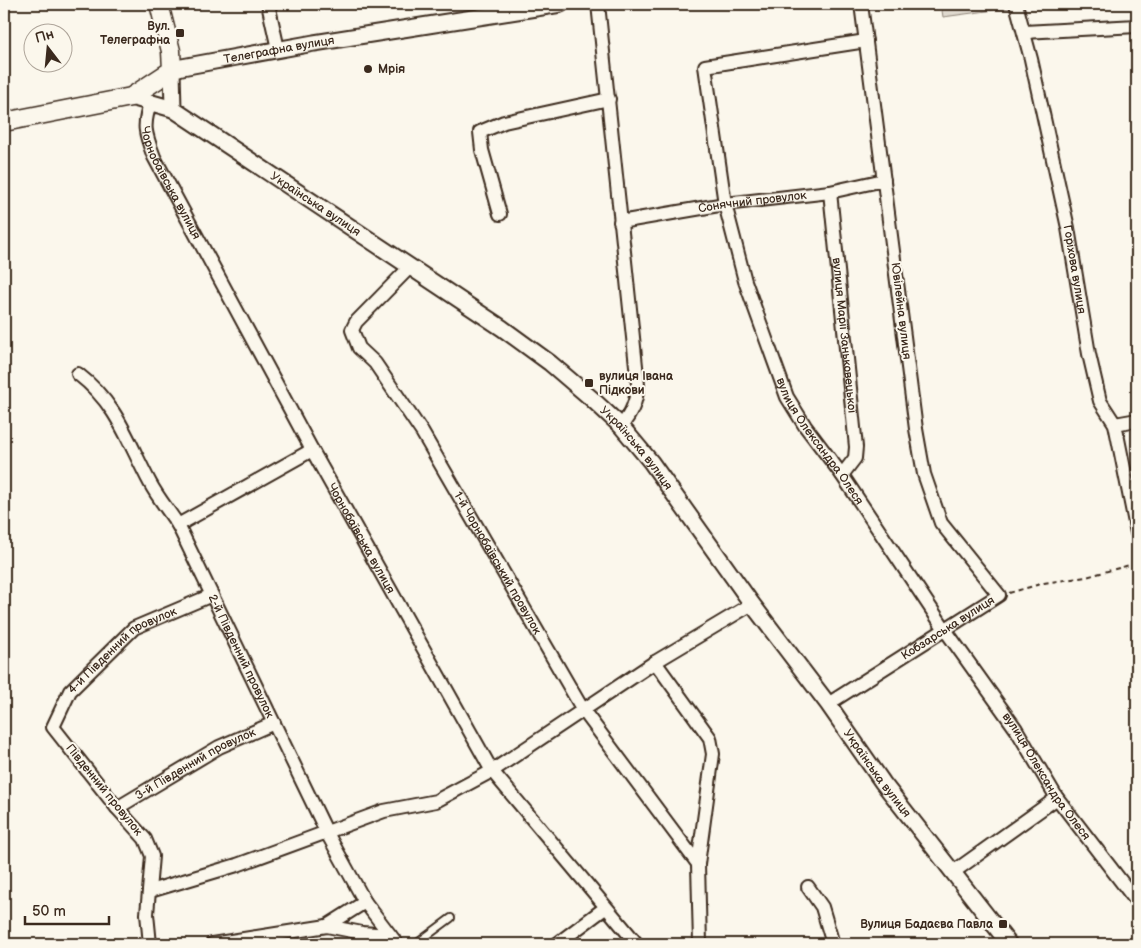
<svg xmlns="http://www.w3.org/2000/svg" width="1141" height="948" font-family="'Balsamiq Sans',sans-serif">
  <rect width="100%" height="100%" fill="#fbf7ec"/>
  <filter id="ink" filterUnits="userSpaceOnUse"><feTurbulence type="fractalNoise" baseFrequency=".02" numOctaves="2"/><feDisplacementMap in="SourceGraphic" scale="10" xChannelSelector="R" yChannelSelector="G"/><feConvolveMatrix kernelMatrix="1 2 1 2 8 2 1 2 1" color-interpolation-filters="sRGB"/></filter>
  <g filter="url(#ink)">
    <!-- green -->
    <polygon fill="#dfd9ce" stroke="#8d8276" points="941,4 1008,4 1009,8 943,17"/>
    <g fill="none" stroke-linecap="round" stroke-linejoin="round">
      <!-- service casing -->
      <g stroke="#3b2a1e" stroke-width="10">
        <polyline id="service" points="416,944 451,918"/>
      </g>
      <!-- minor casing -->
      <g stroke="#3b2a1e" stroke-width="16">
        <g id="minor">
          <polyline points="268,4 278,49"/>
          <path d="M 598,4 L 638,385 C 636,402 632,413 621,426"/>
          <path id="s1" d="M 1016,4 L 1031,59 L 1068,228 L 1089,354 L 1100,401 L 1115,424 L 1137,533"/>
          <polyline points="1024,32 1137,26"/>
          <path id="s2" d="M 866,41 L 705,66 L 725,204 L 745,281 L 787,397 L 805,426 L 842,475 L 946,631 L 1016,729 L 1057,798 L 1137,902"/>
          <path id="s3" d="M 151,101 C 142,126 145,133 154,157 L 312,450 L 492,771 L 637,944"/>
          <path id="s4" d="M 830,192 L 856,447 L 855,458 L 842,475"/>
          <polyline points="500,214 482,150 480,132 504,122 609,99"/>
          <path id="s5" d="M 620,222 L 725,204 L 830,192 L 884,180"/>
          <path id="s6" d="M 410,267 L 356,322 L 352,330 L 359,348 L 375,363 L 422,432 L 583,710 L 698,864"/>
          <path id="s7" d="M 78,374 C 118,405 127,440 150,483 C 158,498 169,511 178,525 L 327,833 L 365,902 L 397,944"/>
          <polyline points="1115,424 1137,420"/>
          <polyline points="178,525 312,450"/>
          <polyline points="655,662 710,738 713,754 698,864 700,944"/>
          <path id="s8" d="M 828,704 L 999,595 L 941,523 L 924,474 L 916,429 L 861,4"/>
          <path id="s9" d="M 117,808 L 219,747 L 274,723"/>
          <polyline points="952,873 1057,798"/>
          <polyline points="808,887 822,907 833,944"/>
          <polyline points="150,891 237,865 384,811 436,801 492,771 655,662 752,604"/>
          <polyline points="327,926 362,933 390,935"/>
          <path id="s10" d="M 150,944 L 147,914 L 152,856 L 145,839 L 117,808 L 53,727 L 70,691 L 134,628 L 212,595"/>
          <polyline points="212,944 327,926 365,902"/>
          <polyline points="557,944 605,908"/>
        </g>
      </g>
      <!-- tertiary casing -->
      <g stroke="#3b2a1e" stroke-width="19">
        <g id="tertiary">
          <path id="s11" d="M 131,97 L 173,109 L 502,328 L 550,363 L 592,399 L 621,426 L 651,462 L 752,604 L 828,704 L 883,783 L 1009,944"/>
          <path id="s12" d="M 173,109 L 172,70 L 182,67 L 314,43 L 561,4"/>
        </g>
      </g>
      <!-- secondary casing -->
      <g stroke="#3b2a1e" stroke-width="21">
        <polyline id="secondary" points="4,122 131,97 172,70 171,51 159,4"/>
      </g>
      <!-- path -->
      <polyline stroke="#3b2a1e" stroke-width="2" stroke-dasharray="5 4" stroke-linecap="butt" points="1009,593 1044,583 1086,577 1137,563"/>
      <!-- service -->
      <use href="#service" stroke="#fbf7ec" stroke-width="6"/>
      <!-- minor -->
      <use href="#minor" stroke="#fbf7ec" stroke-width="12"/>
      <!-- tertiary -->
      <use href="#tertiary" stroke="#fbf7ec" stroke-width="15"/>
      <!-- secondary -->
      <use href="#secondary" stroke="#fbf7ec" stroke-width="18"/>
    </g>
  </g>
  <!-- markers -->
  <g fill="#3b2a1e" stroke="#fbf7ec" stroke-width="2">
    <rect x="175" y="28" width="10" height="10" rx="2.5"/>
    <circle cx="368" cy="69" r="5"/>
    <rect x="584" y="378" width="10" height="10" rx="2.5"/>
    <rect x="998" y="919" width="10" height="10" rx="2.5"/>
  </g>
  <g text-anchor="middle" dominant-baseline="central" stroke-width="4" stroke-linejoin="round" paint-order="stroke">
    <!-- poi labels -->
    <g font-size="12" font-weight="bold" fill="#3b2a1e" stroke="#fbf7ec" text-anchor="end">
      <text x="170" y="26">Вул.<tspan x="170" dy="14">Телеграфна</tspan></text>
      <text x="378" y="69" text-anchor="start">Мрія</text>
      <text x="599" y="376" text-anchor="start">вулиця Івана<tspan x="599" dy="14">Підкови</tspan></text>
      <text x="993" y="924">Вулиця Бадаєва Павла</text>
    </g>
    <!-- street labels -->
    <g font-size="12" fill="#3b2a1e" stroke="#fbf7ec">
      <text stroke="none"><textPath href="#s12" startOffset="148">Телеграфна вулиця</textPath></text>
      <text stroke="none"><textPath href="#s3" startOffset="88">Чорнобаївська вулиця</textPath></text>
      <text stroke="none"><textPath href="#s5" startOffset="134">Сонячний провулок</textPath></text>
      <text stroke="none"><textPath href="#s11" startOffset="215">Українська вулиця</textPath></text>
      <text stroke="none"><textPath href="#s1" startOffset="272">Горіхова вулиця</textPath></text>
      <text transform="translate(901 311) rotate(83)">Ювілейна вулиця</text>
      <text stroke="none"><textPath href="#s4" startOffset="144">вулиця Марії Заньковецької</textPath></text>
      <text stroke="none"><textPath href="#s2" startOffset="560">вулиця Олександра Олеся</textPath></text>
      <text stroke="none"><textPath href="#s11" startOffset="620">Українська вулиця</textPath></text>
      <text stroke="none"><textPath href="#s3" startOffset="492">Чорнобаївська вулиця</textPath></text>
      <text stroke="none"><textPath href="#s6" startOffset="362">1-й Чорнобаївський провулок</textPath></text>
      <text stroke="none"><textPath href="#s8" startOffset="142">Кобзарська вулиця</textPath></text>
      <text stroke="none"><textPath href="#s10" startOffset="359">4-й Південний провулок</textPath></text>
      <text stroke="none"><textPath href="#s7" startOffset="328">2-й Південний провулок</textPath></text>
      <text stroke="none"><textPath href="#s9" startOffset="90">3-й Південний провулок</textPath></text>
      <text stroke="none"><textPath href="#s11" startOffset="1025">Українська вулиця</textPath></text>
      <text stroke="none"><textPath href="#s2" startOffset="965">вулиця Олександра Олеся</textPath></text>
      <text transform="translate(104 790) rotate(51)">Південний провулок</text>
    </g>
  </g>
  <!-- margin -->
  <rect width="1141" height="948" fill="none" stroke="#fbf7ec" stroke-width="20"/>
  <rect x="10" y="10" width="1121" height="928" fill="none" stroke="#3b2a1e" stroke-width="2" filter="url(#ink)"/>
  <!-- north arrow -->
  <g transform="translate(48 48) rotate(344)"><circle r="24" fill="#fbf7ec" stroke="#aea59a"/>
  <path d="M0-4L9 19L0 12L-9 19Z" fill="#3b2a1e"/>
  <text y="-8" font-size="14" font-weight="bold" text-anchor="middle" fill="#3b2a1e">Пн</text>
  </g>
  <!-- scale -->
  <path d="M25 916v8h84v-8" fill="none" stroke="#3b2a1e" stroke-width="2.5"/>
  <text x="32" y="916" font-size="15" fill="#3b2a1e" stroke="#fbf7ec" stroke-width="4" paint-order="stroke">50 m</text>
</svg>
